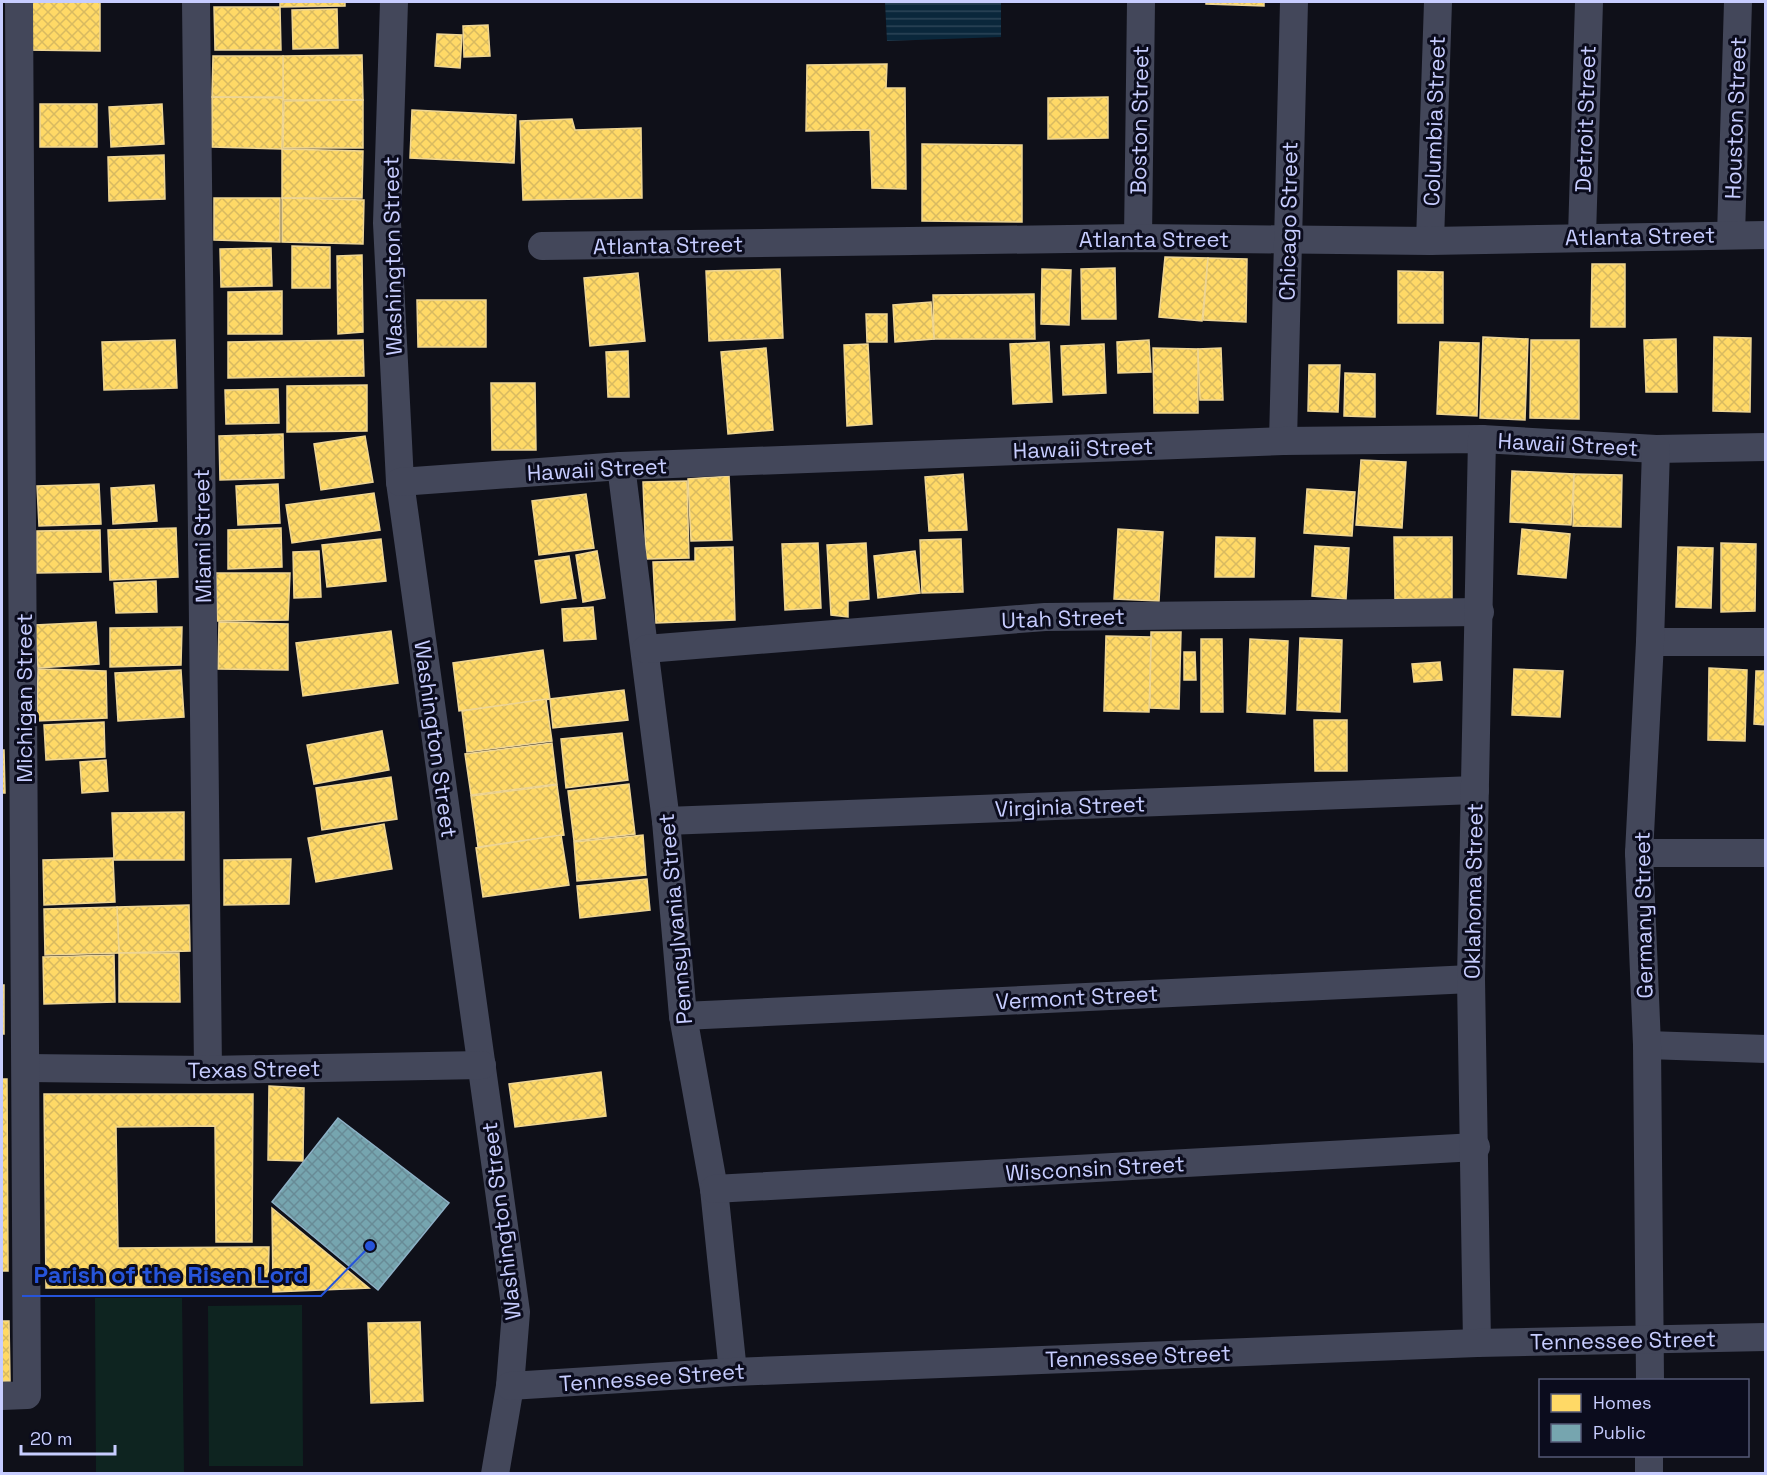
<svg xmlns="http://www.w3.org/2000/svg" width="1767" height="1475" font-family="'Space Grotesk',sans-serif">
  <defs>
    <pattern id="water-rules" width="6" height="5" patternUnits="userSpaceOnUse" patternTransform="scale(1.5)"><rect width="6" height="5" fill="#0a273b"/><path d="M0 2.5h6" fill="none" stroke="#2c4558"/></pattern>
    <pattern id="homes-cross-hatch" width="8" height="8" patternUnits="userSpaceOnUse" patternTransform="scale(1.5)"><rect width="8" height="8" fill="#ffd966"/><path d="M0 0l8 8M0 8l8-8" fill="none" stroke="#d8ba61"/></pattern>
    <pattern id="public-cross-hatch" width="8" height="8" patternUnits="userSpaceOnUse" patternTransform="scale(1.5)"><rect width="8" height="8" fill="#76a5af"/><path d="M0 0l8 8M0 8l8-8" fill="none" stroke="#688b96"/></pattern>
  </defs>
  <rect width="100%" height="100%" fill="#0f1019"/>
  <!-- park -->
  <g fill="#0e2420">
    <polygon points="95,1298 182,1298 184,1473 96,1472"/>
    <polygon points="302,1305 303,1466 209,1466 208,1306"/>
  </g>
  <!-- water -->
  <polygon fill="url(#water-rules)" points="885,2 1001,2 1001,37 887,41"/>
  <!-- homes -->
  <g fill="url(#homes-cross-hatch)" stroke="#eed594" stroke-width="1.5">
    <polygon points="25,2 100,2 100,51 25,50"/>
    <polygon points="280,2 345,2 345,6 280,7"/>
    <polygon points="1206,2 1264,2 1264,6 1206,4"/>
    <polygon points="214,7 280,7 281,50 215,50"/>
    <polygon points="337,9 338,48 293,49 292,10"/>
    <polygon points="488,25 490,56 464,57 463,26"/>
    <polygon points="437,34 462,35 460,68 435,66"/>
    <polygon points="362,55 363,100 283,100 283,56"/>
    <polygon points="213,56 283,56 283,97 212,97"/>
    <polygon points="887,64 886,88 905,88 906,189 872,188 870,130 806,131 807,65"/>
    <polygon points="212,97 283,98 282,149 212,147"/>
    <polygon points="1108,97 1108,138 1048,139 1048,98"/>
    <polygon points="363,100 363,148 283,148 284,101"/>
    <rect x="40" y="104" width="57" height="43"/>
    <polygon points="162,104 164,144 111,147 109,107"/>
    <polygon points="412,110 516,115 514,163 410,158"/>
    <polygon points="572,119 575,130 641,128 642,198 523,200 520,121"/>
    <polygon points="922,144 1022,145 1022,222 922,221"/>
    <polygon points="282,149 363,151 362,198 282,198"/>
    <polygon points="164,155 165,199 109,201 108,157"/>
    <polygon points="214,198 280,198 280,242 214,240"/>
    <polygon points="282,198 364,200 363,244 282,242"/>
    <polygon points="292,246 330,247 330,288 292,288"/>
    <polygon points="271,248 272,286 221,287 220,249"/>
    <polygon points="362,255 363,332 338,334 337,256"/>
    <polygon points="1165,257 1208,258 1202,321 1159,317"/>
    <polygon points="1208,258 1247,259 1246,322 1203,320"/>
    <polygon points="1592,264 1625,264 1625,327 1591,327"/>
    <polygon points="1115,268 1116,319 1082,319 1081,269"/>
    <polygon points="780,269 783,338 709,341 706,271"/>
    <polygon points="1042,269 1071,270 1069,325 1041,324"/>
    <polygon points="1398,271 1443,272 1443,323 1398,323"/>
    <polygon points="638,273 645,341 590,346 584,278"/>
    <polygon points="282,291 282,334 228,334 228,292"/>
    <polygon points="1034,294 1035,339 934,339 933,295"/>
    <polygon points="417,300 486,300 486,347 418,347"/>
    <polygon points="931,302 934,339 895,342 893,305"/>
    <polygon points="866,314 887,314 887,342 867,342"/>
    <polygon points="1483,337 1528,339 1525,420 1480,418"/>
    <polygon points="1714,337 1751,338 1750,412 1713,411"/>
    <polygon points="1676,339 1677,392 1646,392 1644,340"/>
    <polygon points="175,340 177,388 104,390 102,342"/>
    <polygon points="363,340 364,376 228,378 228,342"/>
    <polygon points="1149,340 1151,372 1118,373 1117,342"/>
    <polygon points="1531,340 1579,340 1579,419 1530,418"/>
    <polygon points="1049,342 1052,402 1013,404 1010,344"/>
    <polygon points="1440,342 1479,343 1477,416 1437,414"/>
    <polygon points="868,344 872,424 847,426 844,345"/>
    <polygon points="1104,344 1106,393 1063,395 1061,346"/>
    <polygon points="766,348 773,430 728,434 721,352"/>
    <polygon points="1153,348 1198,349 1198,413 1154,413"/>
    <polygon points="1221,348 1223,400 1200,400 1198,349"/>
    <polygon points="628,351 629,397 608,397 606,352"/>
    <polygon points="1309,365 1340,365 1338,412 1308,411"/>
    <polygon points="1345,373 1375,374 1375,417 1344,416"/>
    <polygon points="491,383 535,383 536,450 492,450"/>
    <polygon points="367,385 367,431 287,432 287,386"/>
    <polygon points="278,389 279,423 226,424 225,390"/>
    <polygon points="283,434 284,478 220,480 219,436"/>
    <polygon points="365,436 373,482 321,490 314,444"/>
    <polygon points="1361,460 1406,462 1402,528 1356,525"/>
    <polygon points="1512,471 1574,474 1571,525 1510,522"/>
    <polygon points="963,474 967,530 929,531 925,477"/>
    <polygon points="1574,474 1622,475 1621,527 1573,526"/>
    <polygon points="729,476 732,540 691,541 688,479"/>
    <polygon points="687,481 689,558 646,559 643,482"/>
    <polygon points="99,484 101,524 39,526 37,486"/>
    <polygon points="278,484 280,523 238,525 236,486"/>
    <polygon points="154,485 157,521 113,524 111,488"/>
    <polygon points="1307,489 1355,492 1352,536 1304,533"/>
    <polygon points="374,493 380,530 292,543 286,505"/>
    <polygon points="586,494 594,548 539,555 532,501"/>
    <polygon points="176,528 178,577 110,580 108,530"/>
    <polygon points="281,528 282,567 228,569 228,530"/>
    <polygon points="1118,529 1163,532 1159,601 1114,599"/>
    <polygon points="1522,529 1570,534 1566,578 1518,574"/>
    <polygon points="100,530 101,572 37,573 37,531"/>
    <polygon points="1216,537 1255,538 1254,577 1215,577"/>
    <polygon points="1394,537 1452,537 1452,599 1395,599"/>
    <polygon points="381,539 386,581 327,587 322,545"/>
    <polygon points="961,539 963,592 922,593 920,540"/>
    <polygon points="818,543 821,608 785,610 782,544"/>
    <polygon points="866,543 869,599 848,601 848,617 831,615 827,545"/>
    <polygon points="1721,543 1756,544 1755,611 1721,612"/>
    <polygon points="1315,546 1349,548 1346,599 1312,596"/>
    <polygon points="733,547 735,620 656,623 653,562 695,561 695,548"/>
    <polygon points="1678,547 1713,548 1711,608 1676,607"/>
    <polygon points="319,551 321,597 294,598 293,552"/>
    <polygon points="597,551 605,598 583,602 576,555"/>
    <polygon points="915,551 920,593 878,598 874,556"/>
    <polygon points="569,556 576,598 541,603 535,561"/>
    <polygon points="216,573 290,573 288,620 217,621"/>
    <polygon points="156,581 157,612 116,613 114,583"/>
    <polygon points="593,607 596,639 564,641 562,609"/>
    <polygon points="96,622 99,664 38,668 35,625"/>
    <polygon points="219,622 288,624 288,670 218,669"/>
    <polygon points="182,627 181,665 110,667 110,628"/>
    <polygon points="391,631 398,683 303,696 296,643"/>
    <polygon points="1151,632 1181,632 1179,709 1150,708"/>
    <polygon points="1106,636 1151,637 1149,712 1104,711"/>
    <polygon points="1300,638 1342,640 1340,712 1297,710"/>
    <polygon points="1201,639 1222,639 1223,712 1201,712"/>
    <polygon points="1250,639 1288,641 1285,714 1247,712"/>
    <polygon points="543,650 550,699 459,711 453,663"/>
    <polygon points="1184,652 1195,652 1196,680 1184,680"/>
    <polygon points="1440,662 1442,680 1414,682 1412,664"/>
    <polygon points="1709,668 1747,670 1745,741 1708,740"/>
    <polygon points="38,669 106,671 107,718 37,721"/>
    <polygon points="1514,669 1563,671 1560,717 1512,715"/>
    <polygon points="181,670 184,717 118,721 115,673"/>
    <polygon points="1756,671 1766,671 1766,725 1754,724"/>
    <polygon points="624,690 628,720 553,728 550,699"/>
    <polygon points="546,699 552,741 467,752 462,711"/>
    <polygon points="1314,720 1347,720 1347,771 1315,771"/>
    <polygon points="104,722 105,757 46,760 44,725"/>
    <polygon points="382,731 389,770 314,784 307,745"/>
    <polygon points="622,733 628,780 566,788 561,739"/>
    <polygon points="552,743 557,784 471,795 465,754"/>
    <polygon points="2,750 4,750 5,793 2,793"/>
    <polygon points="106,760 108,791 82,793 80,762"/>
    <polygon points="391,777 397,819 322,830 316,788"/>
    <polygon points="629,784 635,834 574,841 568,791"/>
    <polygon points="557,785 564,835 478,847 471,796"/>
    <polygon points="184,812 184,860 114,860 112,813"/>
    <polygon points="384,824 392,869 316,882 308,838"/>
    <polygon points="561,835 569,885 483,897 476,848"/>
    <polygon points="643,835 646,875 577,881 574,842"/>
    <polygon points="113,858 115,902 44,905 43,860"/>
    <polygon points="291,859 289,904 224,905 224,860"/>
    <polygon points="647,879 650,910 580,918 577,886"/>
    <polygon points="189,905 190,951 119,953 117,907"/>
    <polygon points="117,907 119,953 45,955 44,909"/>
    <polygon points="119,953 179,953 180,1002 119,1002"/>
    <polygon points="114,955 115,1002 44,1004 43,957"/>
    <rect x="2" y="985" width="2" height="49"/>
    <polygon points="601,1072 606,1116 515,1127 509,1084"/>
    <polygon points="2,1079 7,1079 8,1271 2,1271"/>
    <polygon points="269,1086 304,1088 303,1161 268,1160"/>
    <polygon points="44,1094 253,1094 252,1242 216,1242 215,1126 116,1127 118,1248 269,1247 268,1287 46,1288"/>
    <polygon points="272,1208 369,1288 273,1292"/>
    <polygon points="2,1321 9,1321 10,1381 2,1381"/>
    <polygon points="420,1322 423,1401 371,1403 368,1323"/>
  </g>
  <!-- public -->
  <polygon fill="url(#public-cross-hatch)" stroke="#8eb1c7" stroke-width="1.5" points="338,1118 449,1203 378,1290 272,1202"/>
  <g fill="none" stroke-linecap="round" stroke-linejoin="round">
    <!-- minor -->
    <g stroke="#43475a" stroke-width="28">
      <polyline points="196,2 208,1070"/>
      <polyline points="394,2 387,223 400,482 516,1312 510,1386 495,1474"/>
      <polyline points="1731,235 1738,2"/>
      <polyline points="1582,236 1589,2"/>
      <polyline points="1138,238 1141,2"/>
      <polyline points="1430,241 1438,2"/>
      <polyline points="542,246 1138,238 1430,241 1766,235"/>
      <polyline points="1283,441 1294,2"/>
      <polyline points="621,466 666,821 683,1016 714,1189 733,1372"/>
      <polyline points="400,482 621,466 1283,441 1482,439 1656,449 1766,447"/>
      <polyline points="1650,642 1766,642"/>
      <polyline points="646,649 1045,617 1480,612"/>
      <polyline points="666,821 1475,790"/>
      <polyline points="1639,853 1766,853"/>
      <polyline points="683,1016 1471,979"/>
      <polyline points="1647,1045 1766,1049"/>
      <polyline points="27,1068 208,1070 482,1065"/>
      <polyline points="714,1189 1476,1147"/>
      <polyline points="1477,1343 1471,979 1482,439"/>
      <polyline points="1650,1380 1647,1045 1639,853 1650,642 1656,449"/>
      <polyline points="510,1386 733,1372 1477,1343 1766,1337"/>
      <polyline points="2,1396 27,1395 19,2"/>
      <polyline points="1649,1474 1649,1456"/>
    </g>
  </g>
  <g text-anchor="middle" dominant-baseline="central" stroke-width="6" stroke-linejoin="round" paint-order="stroke">
    <!-- street labels -->
    <g font-size="22" fill="#c7cdff" stroke="#0b0c1d">
      <text transform="translate(1735 118) rotate(-88)">Houston Street</text>
      <text transform="translate(1585 119) rotate(-88)">Detroit Street</text>
      <text transform="translate(1139 120) rotate(-89)">Boston Street</text>
      <text transform="translate(1434 121) rotate(-88)">Columbia Street</text>
      <text transform="translate(1288 221) rotate(-89)">Chicago Street</text>
      <text transform="translate(1640 236) rotate(-1)">Atlanta Street</text>
      <text x="1154" y="239">Atlanta Street</text>
      <text transform="translate(668 245) rotate(-1)">Atlanta Street</text>
      <text transform="translate(392 256) rotate(-91)">Washington Street</text>
      <text transform="translate(1568 444) rotate(3)">Hawaii Street</text>
      <text transform="translate(1083 448) rotate(-2)">Hawaii Street</text>
      <text transform="translate(597 469) rotate(-3)">Hawaii Street</text>
      <text transform="translate(202 536) rotate(-91)">Miami Street</text>
      <text transform="translate(1063 618) rotate(-2)">Utah Street</text>
      <text transform="translate(24 698) rotate(-90)">Michigan Street</text>
      <text transform="translate(436 739) rotate(82)">Washington Street</text>
      <text transform="translate(1070 806) rotate(-2)">Virginia Street</text>
      <text transform="translate(1473 891) rotate(-89)">Oklahoma Street</text>
      <text transform="translate(1643 915) rotate(-91)">Germany Street</text>
      <text transform="translate(675 919) rotate(-95)">Pennsylvania Street</text>
      <text transform="translate(1077 997) rotate(-3)">Vermont Street</text>
      <text transform="translate(254 1069) rotate(-1)">Texas Street</text>
      <text transform="translate(1095 1168) rotate(-3)">Wisconsin Street</text>
      <text transform="translate(501 1221) rotate(-97)">Washington Street</text>
      <text transform="translate(1623 1340) rotate(-1)">Tennessee Street</text>
      <text transform="translate(1138 1356) rotate(-2)">Tennessee Street</text>
      <text transform="translate(652 1377) rotate(-4)">Tennessee Street</text>
    </g>
  </g>
  <!-- callouts -->
  <path fill="none" stroke="#2654da" stroke-width="2" d="M370 1246L321 1296H22"/>
  <circle fill="#2654da" stroke="#0b0c1d" stroke-width="2" cx="370" cy="1246" r="6"/>
  <g font-size="24" text-anchor="middle" font-weight="bold" fill="#2654da" stroke="#0b0c1d" stroke-width="6" stroke-linejoin="round" paint-order="stroke">
    <text x="171" y="1283">Parish of the Risen Lord</text>
  </g>
  <!-- border -->
  <rect width="1767" height="1475" fill="none" stroke="#c7cdff" stroke-width="6"/>
  <!-- legend -->
  <rect x="1539" y="1379" width="210" height="78" fill="#0b0c1d" stroke="#565977" stroke-width="1.5"/>
  <rect x="1551" y="1394" width="30" height="18" fill="#ffd966" stroke="#565977" stroke-width="1.5"/>
  <text x="1593" y="1409" font-size="18" fill="#c7cdff">Homes</text>
  <rect x="1551" y="1424" width="30" height="18" fill="#76a5af" stroke="#565977" stroke-width="1.5"/>
  <text x="1593" y="1439" font-size="18" fill="#c7cdff">Public</text>
  <!-- scale -->
  <path d="M21 1445v9h94v-9" fill="none" stroke="#c7cdff" stroke-width="3"/>
  <text x="30" y="1445" font-size="18" fill="#c7cdff" stroke="#0b0c1d" stroke-width="4.5" paint-order="stroke">20 m</text>
</svg>
